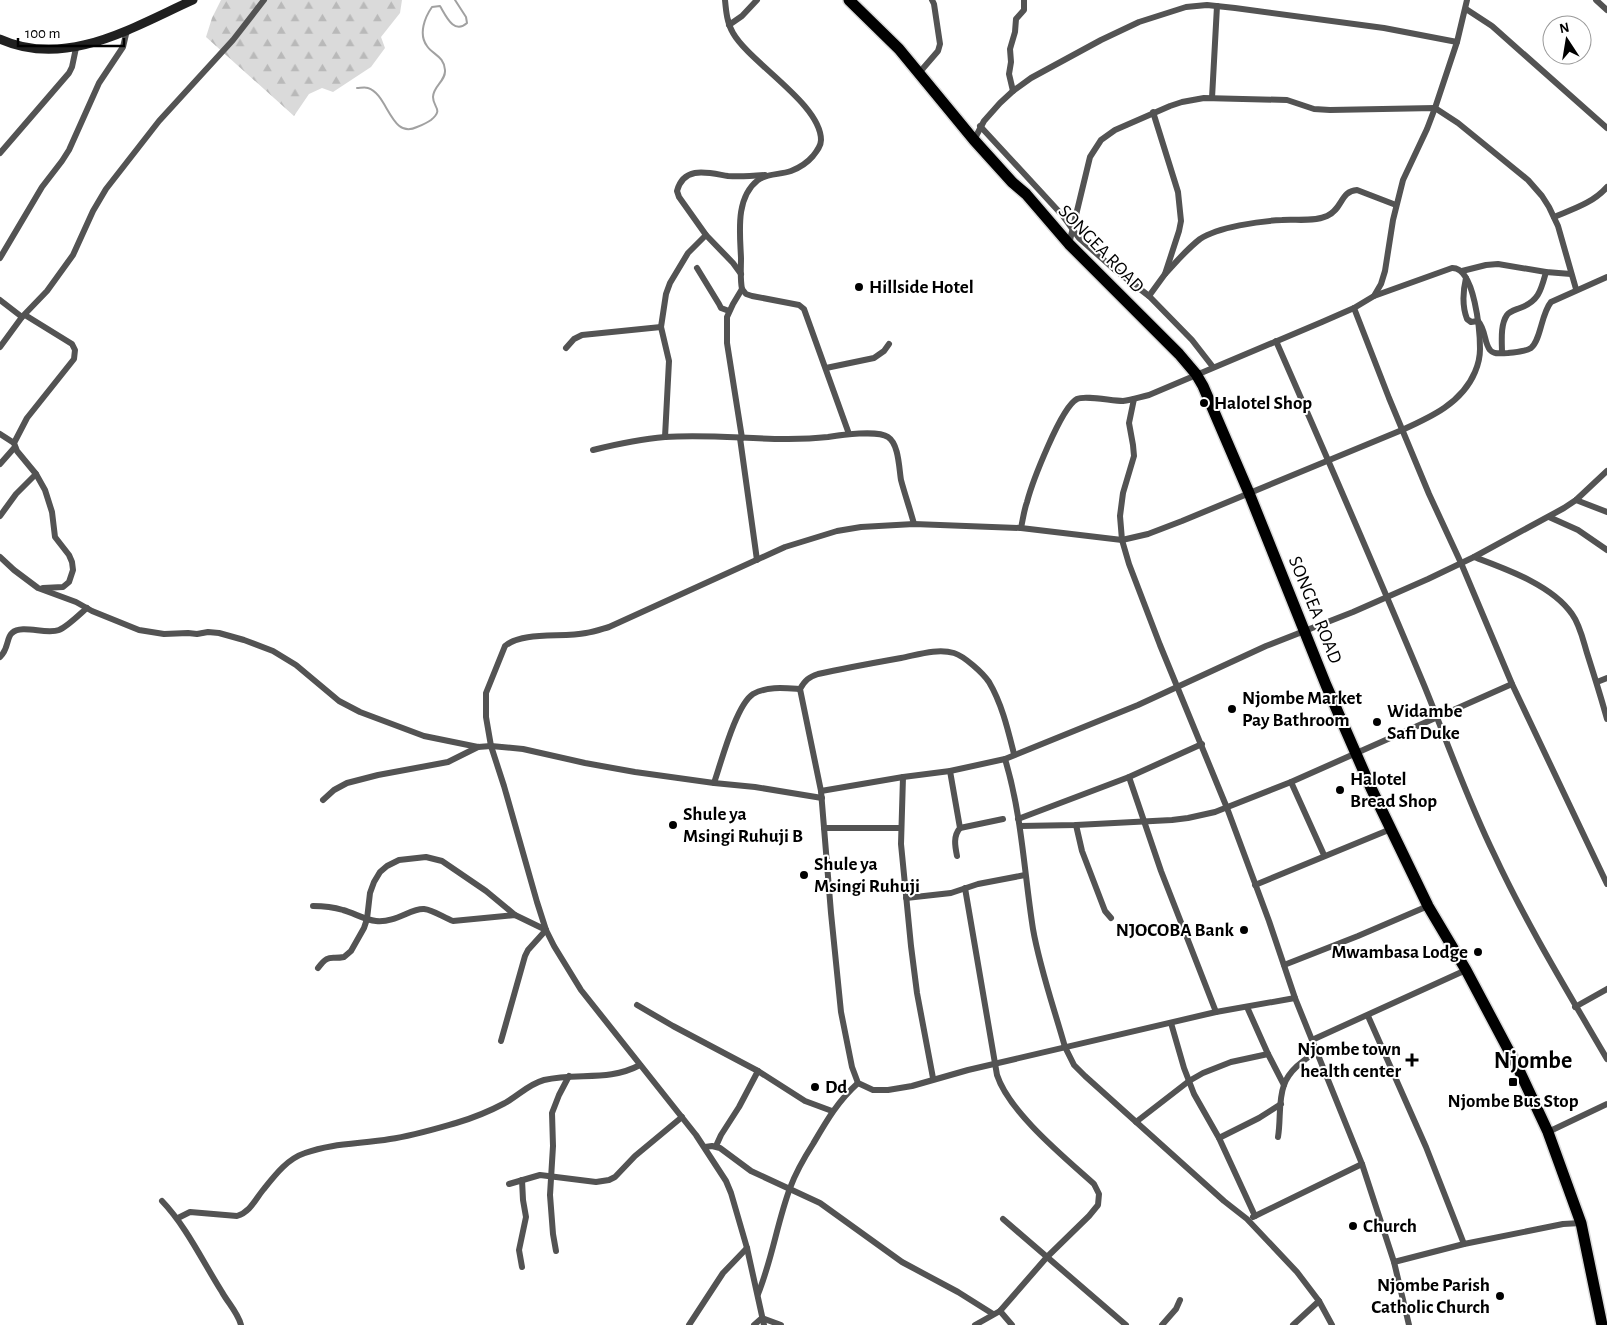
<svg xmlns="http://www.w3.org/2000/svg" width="1607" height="1325" font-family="'Alegreya Sans',sans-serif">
  <defs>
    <pattern id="forest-firs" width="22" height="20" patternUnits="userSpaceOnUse" patternTransform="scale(1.25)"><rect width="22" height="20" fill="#dadada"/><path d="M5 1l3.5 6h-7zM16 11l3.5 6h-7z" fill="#b9b9b9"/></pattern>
  </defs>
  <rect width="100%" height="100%" fill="#fff"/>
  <!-- forest -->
  <polygon fill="url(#forest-firs)" points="221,0 402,0 400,13 381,37 385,48 371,67 333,92 322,88 309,94 294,116 206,37 212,18"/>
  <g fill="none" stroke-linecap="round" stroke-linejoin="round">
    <!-- stream -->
    <path stroke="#a1a1a1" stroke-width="2" d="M 357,88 C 360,88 365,87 368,88 C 388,94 391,140 417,127 C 422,125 427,123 431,120 C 444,109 433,108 433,97 C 433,86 446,81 445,70 C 444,56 433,55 427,46 C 418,34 425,17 432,7 L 440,6 C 446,16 454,35 467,23 L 466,17 L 455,0"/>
    <!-- highway casing -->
    <g stroke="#dbdbdb" stroke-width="14">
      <polyline id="highway" points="849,0 899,49 974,140 1012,182 1026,194 1069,244 1179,354 1196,374 1203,386 1249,493 1326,685 1371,788 1428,906 1466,970 1518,1068 1548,1132 1581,1223 1602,1325"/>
    </g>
    <!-- street -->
    <g stroke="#535353" stroke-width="6">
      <path d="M 725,0 C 726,11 727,23 733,33 C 750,63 821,104 821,140 C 821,146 817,151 813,156 C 807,163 799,168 791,171 C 780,175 768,173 758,180 C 735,198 740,233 741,258 C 741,268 740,279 742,289 L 746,294 L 752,296 L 799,305 L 804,309 L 849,434"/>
      <polyline points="1596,0 1607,10"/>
      <polyline points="1466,9 1492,26 1607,128"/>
      <polyline points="729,25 742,16 757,0"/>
      <polyline points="919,73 938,51 940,44 934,4 932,0"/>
      <polyline points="1013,91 1009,74 1011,62 1010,49 1015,32 1016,19 1024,10 1024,0"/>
      <polyline points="1212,98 1217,6"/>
      <polyline points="980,126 1041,192 1063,216 1079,238 1114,269 1149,296 1192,340 1213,367"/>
      <polyline points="974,140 984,121 1000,103 1013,91 1031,78 1101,40 1139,22 1186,7 1207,5 1235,8 1384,28 1457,42"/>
      <polyline points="0,153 69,73 72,67 76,48"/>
      <path d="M 1554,217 C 1573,209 1593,203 1607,187"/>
      <polyline points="1069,244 1090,157 1101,140 1115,130 1170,106 1182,102 1204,98 1287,100 1314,109 1330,110 1435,108 1458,123 1528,180 1542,196 1549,207 1558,226 1576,289"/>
      <polyline points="0,258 42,187 62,161 69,150 99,83 123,47 127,30"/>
      <polyline points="697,268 719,304 721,308 729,311"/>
      <polyline points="1462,271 1486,265 1498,264 1546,272 1571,274"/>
      <path d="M 741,274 L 733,263 L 706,235 L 679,197 L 677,191 C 684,165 709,173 728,176 C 740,177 753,176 765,175"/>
      <path d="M 1165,274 C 1176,262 1187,249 1200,239 C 1218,227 1260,221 1282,220 C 1296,219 1314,222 1327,216 C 1343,209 1340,191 1357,190 L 1396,205"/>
      <path d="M 1466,278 C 1463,291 1462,306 1467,319 L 1471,322 L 1478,321 C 1486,330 1484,343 1490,350 C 1494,355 1502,353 1508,353 C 1515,352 1525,352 1531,348 C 1541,340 1541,314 1551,302 L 1607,277"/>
      <polyline points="742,289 733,304 727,317 727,343 742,438"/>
      <polyline points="1149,296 1165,274 1179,231 1181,221 1178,192 1153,112"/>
      <polyline points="0,300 22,317"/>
      <polyline points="1354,308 1389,398 1429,494 1461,563 1512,684 1607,884"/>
      <polyline points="25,315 72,344 75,350 74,359 27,418 14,443 17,451 36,474 45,490 52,512 55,537 69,555 72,562 73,570 69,582 63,587 43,588"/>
      <path d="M 1276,341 C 1326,455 1376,570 1424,685 C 1447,741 1467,799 1494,854 C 1527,925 1568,992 1607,1059"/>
      <polyline points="0,347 22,317 47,291 73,255 93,211 106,189 159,121 233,40 264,0"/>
      <polyline points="566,348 574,339 582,335 661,327"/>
      <path d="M 1502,353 C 1502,342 1500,325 1507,315 C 1510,311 1515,310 1520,308 C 1539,301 1541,290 1546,272"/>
      <polyline points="826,368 874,358 884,351 889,344"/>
      <polyline points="1134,399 1129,423 1133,445 1134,456 1123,493 1120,516 1122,540 1129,564 1160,645 1227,808 1269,921 1295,998 1362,1164 1394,1262 1409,1325"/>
      <polyline points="0,434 14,443"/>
      <polyline points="665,437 669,361 661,327 666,294 670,283 688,253 706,235"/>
      <polyline points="740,438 757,560"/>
      <path d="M 593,450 C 617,444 640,439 665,437 C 719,433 774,443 828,437 C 841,435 878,430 888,437 C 899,444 899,469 901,480 C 905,495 910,509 914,524"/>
      <polyline points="0,464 15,447"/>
      <polyline points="1576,500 1607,512"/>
      <polyline points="0,516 16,494 36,474"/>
      <polyline points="1549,517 1578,530 1607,550"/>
      <path d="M 1021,528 C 1023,519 1024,510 1027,502 C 1032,483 1061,407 1077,399 C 1085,395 1112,401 1123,401 C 1132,400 1140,397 1149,395 L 1322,322 L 1354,308 L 1374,296 L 1381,284 L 1385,271 L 1393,220 L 1403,180 L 1427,129 L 1435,108 L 1457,42 L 1467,0"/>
      <polyline points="0,557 14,570 38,588 76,602 92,611 139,630 164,634 188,633 197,634 208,632 219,633 244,640 273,651 296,665 339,701 360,712 424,736 478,747 491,746 523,749 585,763 635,772 714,783 755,787 822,798"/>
      <path d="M 1474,557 C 1506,569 1552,585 1572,614 C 1580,625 1583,640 1587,653 C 1594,675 1601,697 1607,719"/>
      <path d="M 0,657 C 9,649 6,638 12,633 C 22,624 46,635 59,630 C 67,627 80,614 87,608"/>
      <polyline points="1597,682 1607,678"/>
      <path d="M 1014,754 C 1008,730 1002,704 989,682 C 983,673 964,656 954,653 C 937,648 917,655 901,658 C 873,663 845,668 818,674 C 809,677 805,680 800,689 L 821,791 L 831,913 L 841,1012 L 852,1067 L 858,1083 L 873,1090 L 888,1090 L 912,1086 L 968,1070 L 1216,1012 L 1295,998"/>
      <path d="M 1005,759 C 1022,815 1024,872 1033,929 C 1040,969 1054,1008 1065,1047 L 1074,1065 L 1085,1076 L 1224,1201 L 1247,1219 L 1297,1272 L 1319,1301 L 1332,1325"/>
      <path d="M 950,771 L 960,828 C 953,836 955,846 957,856"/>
      <polyline points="903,777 901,844 911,946 917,993 933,1078"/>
      <polyline points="1129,777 1161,871 1216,1012"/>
      <polyline points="1291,782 1324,855"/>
      <path d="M 714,783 C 721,763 736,705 753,694 C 767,686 785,688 800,689"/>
      <polyline points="821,791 903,777 950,771 1005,759 1138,705 1266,646 1353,612 1428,579 1474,557 1564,508 1576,500 1607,471"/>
      <polyline points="323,800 334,790 347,783 378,775 448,762 478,747"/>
      <polyline points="1018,819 1129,777 1202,744"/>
      <polyline points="1076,825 1082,851 1105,911 1111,918"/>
      <polyline points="1020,826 1076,825 1172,820 1188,818 1215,812 1291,782 1512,684"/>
      <polyline points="824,828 901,828"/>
      <polyline points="960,828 1003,819"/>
      <polyline points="1255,885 1391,829"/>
      <path d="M 965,888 L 997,1075 C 1009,1112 1064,1157 1094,1184 L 1099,1194 L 1098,1205 L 1089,1216 L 1047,1257 L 1000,1311 L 975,1325"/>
      <polyline points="906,898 951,893 978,884 1025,875"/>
      <path d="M 313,906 C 323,906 333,907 343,910 C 354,913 365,920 376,921 C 396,923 411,908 424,909 C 434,910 444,918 453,921 L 515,915 L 546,930 L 528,950 L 525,956 L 501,1041"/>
      <polyline points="1284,965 1358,936 1428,906"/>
      <path d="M 318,968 C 329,953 330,960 344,957 L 351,951 L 364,928 L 367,919 L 370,893 L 374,882 L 380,872 L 387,866 L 399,860 L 426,857 L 442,861 L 486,891 L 515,915"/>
      <polyline points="637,1005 673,1026 758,1071 805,1101 832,1111"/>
      <polyline points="1247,1007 1268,1054 1284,1085"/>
      <polyline points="1575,1007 1607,989"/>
      <polyline points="1368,1016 1426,1147 1464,1244"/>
      <polyline points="1171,1023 1184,1068 1194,1094 1219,1138 1255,1216"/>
      <polyline points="1312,1040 1466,970"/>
      <polyline points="1136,1122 1189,1081 1203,1073 1231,1062 1268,1054"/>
      <polyline points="1548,1132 1607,1104"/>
      <path d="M 1278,1137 C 1281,1120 1278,1101 1284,1085 C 1289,1070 1304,1060 1317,1051"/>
      <polyline points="1219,1138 1259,1118 1281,1104"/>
      <polyline points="716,1146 721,1135 739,1107 758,1071"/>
      <polyline points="705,1147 712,1146 720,1148 751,1171 820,1203 902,1262 958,1292 993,1314"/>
      <polyline points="522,1180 523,1200 526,1217 519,1250 522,1267"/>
      <polyline points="509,1184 540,1175 596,1182 609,1180 615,1177 635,1156 682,1117"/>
      <path d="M 162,1201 C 186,1226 203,1262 222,1292 C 228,1303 238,1313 241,1325"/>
      <polyline points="1253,1217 1362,1164"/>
      <path d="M 178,1218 L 190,1212 L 237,1216 C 250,1212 255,1200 263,1190 C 275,1175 287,1159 305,1153 C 332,1143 362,1144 390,1139 C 412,1136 435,1129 456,1123 C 473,1118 490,1111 505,1103 C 519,1095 529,1084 544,1080 C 578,1072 608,1082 640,1065"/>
      <polyline points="1003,1219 1126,1325"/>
      <polyline points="556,1251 553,1234 550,1195 553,1146 552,1113 559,1095 569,1076"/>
      <polyline points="1394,1262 1464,1244 1563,1224 1581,1223"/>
      <path d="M 758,1294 C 772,1260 777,1223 790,1188 C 796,1172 804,1158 813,1144 C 827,1120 838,1101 858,1083"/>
      <polyline points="1000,1311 1012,1325"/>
      <polyline points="689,1325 723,1273 747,1248"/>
      <polyline points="754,1325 762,1318 781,1325"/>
      <path d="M 764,1325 L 747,1248 L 731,1193 L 726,1181 L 696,1135 L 581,990 L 554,946 L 546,930 L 537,902 L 504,786 L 491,746 L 486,717 L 486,693 L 505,646 C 523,631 562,638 586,633 C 594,632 602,629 609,627 L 785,547 L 837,531 L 861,527 L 914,524 L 1021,528 L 1122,540 L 1148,534 L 1182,521 L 1402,430 C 1431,417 1462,403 1475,372 C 1478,365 1480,357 1480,349 C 1480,333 1475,267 1452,268 L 1374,296"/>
      <polyline points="1162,1325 1176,1309 1180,1300"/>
      <polyline points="1293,1325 1319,1301"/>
    </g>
    <!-- secondary -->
    <path stroke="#202020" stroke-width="9" d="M 0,39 C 66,69 133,27 193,0"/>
    <!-- highway -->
    <use href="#highway" stroke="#000" stroke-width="11"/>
  </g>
  <!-- markers -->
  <g fill="#000" stroke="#fff" stroke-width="2">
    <circle cx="859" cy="287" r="5"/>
    <circle cx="1204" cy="403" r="5"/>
    <circle cx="1232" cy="709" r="5"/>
    <circle cx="1377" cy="722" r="5"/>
    <circle cx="1340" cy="790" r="5"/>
    <circle cx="673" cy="825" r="5"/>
    <circle cx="804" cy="875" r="5"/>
    <circle cx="1244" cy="930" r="5"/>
    <circle cx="1478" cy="952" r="5"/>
    <path d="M1409.5 1052.5h5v5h5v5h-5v5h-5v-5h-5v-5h5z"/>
    <rect x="1508" y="1077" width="10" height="10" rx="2.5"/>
    <circle cx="815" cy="1087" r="5"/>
    <circle cx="1353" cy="1226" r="5"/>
    <circle cx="1500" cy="1296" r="5"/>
  </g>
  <g text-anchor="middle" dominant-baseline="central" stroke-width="4" stroke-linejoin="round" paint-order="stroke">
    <!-- street labels -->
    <g font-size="19" fill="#000" stroke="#fff">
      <text transform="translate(1101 249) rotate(46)">SONGEA ROAD</text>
      <text transform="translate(1315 610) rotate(68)">SONGEA ROAD</text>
    </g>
    <!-- poi labels -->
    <g font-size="19" font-weight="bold" fill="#000" stroke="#fff" text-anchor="start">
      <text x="869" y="287">Hillside Hotel</text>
      <text x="1214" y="403">Halotel Shop</text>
      <text x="1242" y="698">Njombe Market<tspan x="1242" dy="22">Pay Bathroom</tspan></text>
      <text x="1387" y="711">Widambe<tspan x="1387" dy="22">Safi Duke</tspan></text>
      <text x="1350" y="779">Halotel<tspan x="1350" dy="22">Bread Shop</tspan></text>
      <text x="683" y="814">Shule ya<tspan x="683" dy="22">Msingi Ruhuji B</tspan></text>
      <text x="814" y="864">Shule ya<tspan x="814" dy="22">Msingi Ruhuji</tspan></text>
      <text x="1234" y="930" text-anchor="end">NJOCOBA Bank</text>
      <text x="1468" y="952" text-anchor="end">Mwambasa Lodge</text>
      <text x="1401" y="1049" text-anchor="end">Njombe town<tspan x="1401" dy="22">health center</tspan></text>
      <text x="825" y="1087">Dd</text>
      <text x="1513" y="1101" text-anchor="middle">Njombe Bus Stop</text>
      <text x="1363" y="1226">Church</text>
      <text x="1490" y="1285" text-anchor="end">Njombe Parish<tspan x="1490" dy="22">Catholic Church</tspan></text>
    </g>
    <!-- district labels -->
    <g font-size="24" font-weight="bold" fill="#000" stroke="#fff">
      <text x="1533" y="1061">Njombe</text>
    </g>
  </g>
  <!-- north arrow -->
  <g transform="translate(1567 40) rotate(348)"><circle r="24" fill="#ffffff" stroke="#999999"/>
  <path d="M0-4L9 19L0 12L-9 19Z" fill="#000000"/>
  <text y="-8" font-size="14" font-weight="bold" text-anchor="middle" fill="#000000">N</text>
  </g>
  <!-- scale -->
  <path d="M18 38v8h106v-8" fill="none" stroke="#000000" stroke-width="2.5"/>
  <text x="25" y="38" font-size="15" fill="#000000" stroke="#ffffff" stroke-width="4" paint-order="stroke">100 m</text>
</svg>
